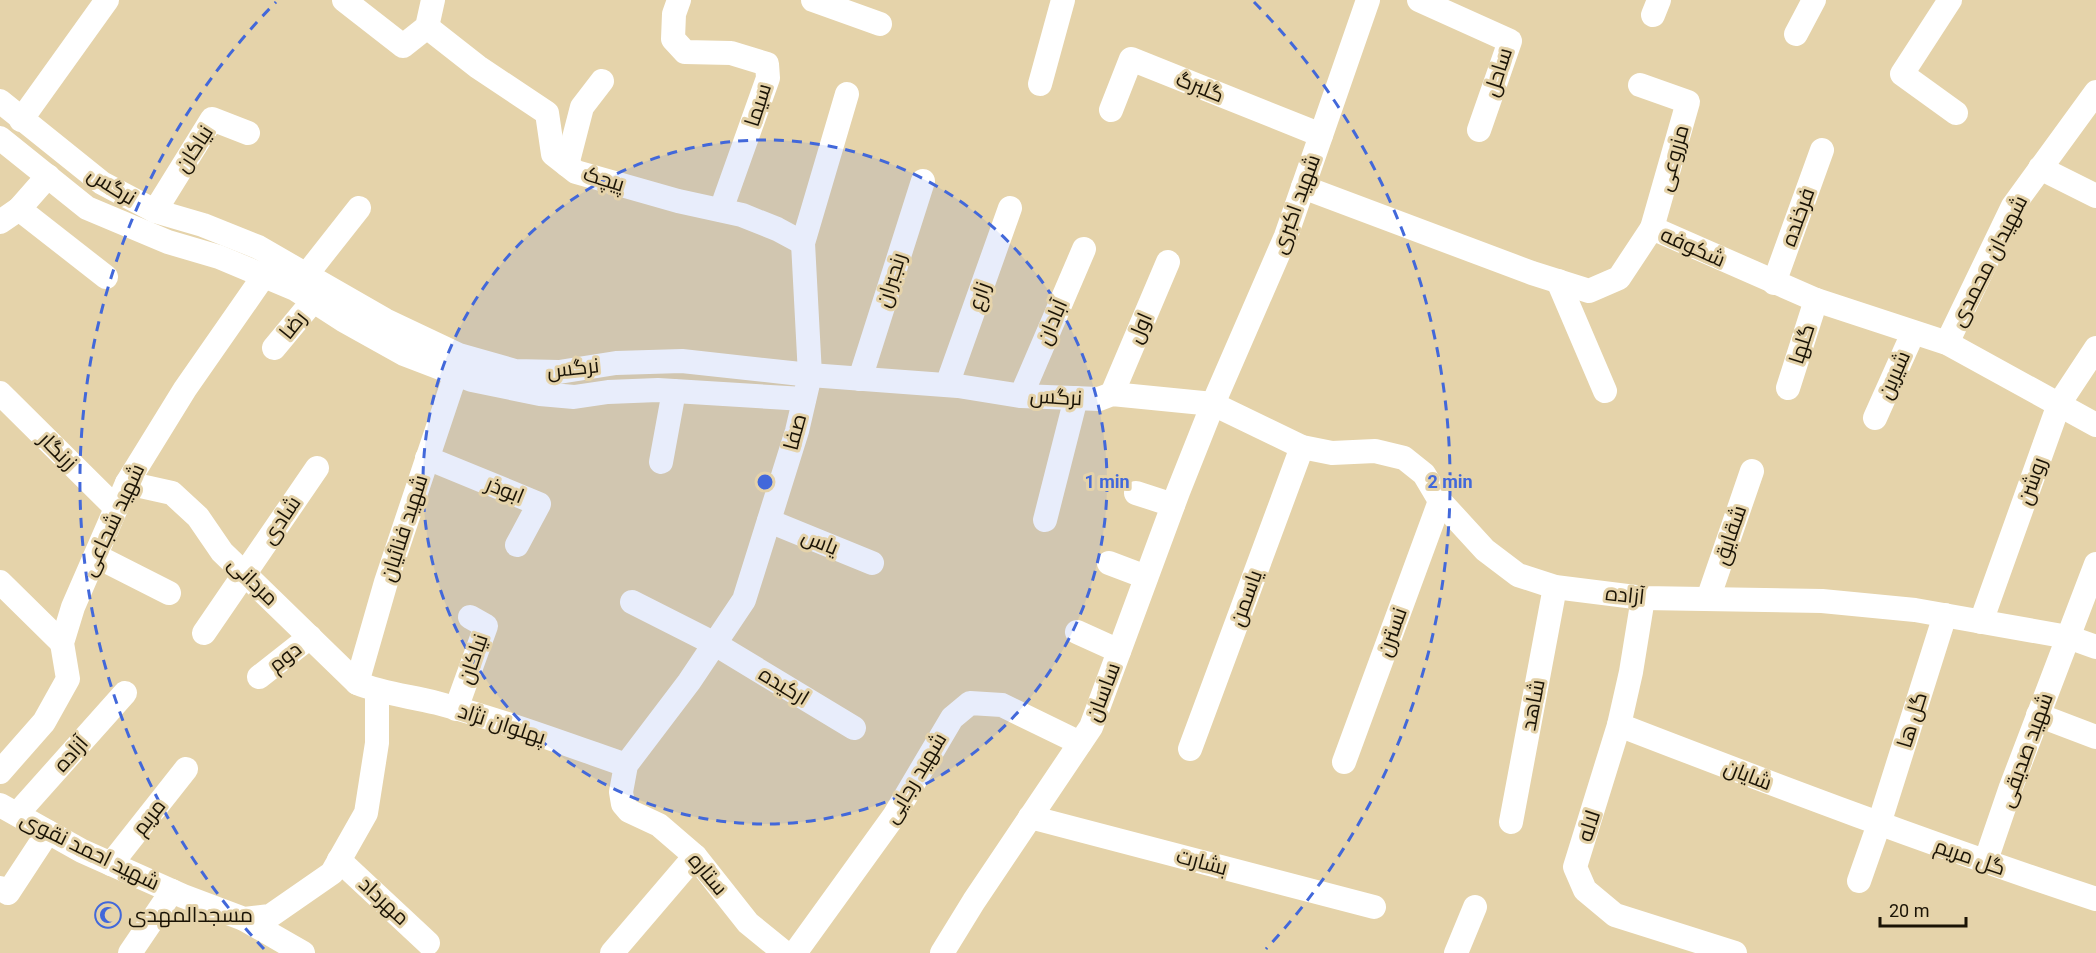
<svg xmlns="http://www.w3.org/2000/svg" width="2096" height="953" font-family="Roboto,Cairo,sans-serif">
  <rect width="100%" height="100%" fill="#e5d3aa"/>
  <g fill="none" stroke-linecap="round" stroke-linejoin="round">
    <!-- minor -->
    <g stroke="#fff" stroke-width="24">
      <polyline points="344,0 403,46 427,27 433,0"/>
      <polyline points="679,0 674,14 673,39 685,52 731,53 767,64 768,78 721,210"/>
      <polyline points="813,0 880,24"/>
      <polyline points="1419,0 1510,41 1479,130"/>
      <polyline points="1950,0 1902,74 1956,113"/>
      <polyline points="1653,15 1659,0"/>
      <polyline points="427,27 478,67 547,113 553,154 576,172 678,201 742,215 777,229 803,243"/>
      <polyline points="1796,34 1814,0"/>
      <polyline points="1040,84 1063,0"/>
      <polyline points="1640,85 1688,102 1652,228"/>
      <polyline points="0,101 102,183 155,211 203,225 258,247 385,320 459,355 515,371 559,372 616,363 682,361 810,375 958,386 1021,396 1099,399 1112,394 1213,404 1302,447 1332,453 1375,451 1404,458 1424,474 1440,501 1485,550 1518,575 1555,587 1643,598 1822,601 1915,610 2068,637 2096,647"/>
      <polyline points="1111,110 1131,59 1321,135"/>
      <polyline points="21,120 107,0"/>
      <polyline points="0,138 87,208 168,242 219,257 295,289 343,320 404,354 472,380 540,394 574,397 608,392 658,390 804,399"/>
      <polyline points="567,165 582,107 602,81"/>
      <polyline points="2040,168 2096,196"/>
      <polyline points="1303,187 1532,273 1589,291 1619,278 1652,228 1816,300 1947,343 2096,425"/>
      <polyline points="19,209 106,277"/>
      <polyline points="155,211 212,119 248,133"/>
      <polyline points="0,222 19,209 48,176"/>
      <polyline points="307,274 359,208"/>
      <polyline points="1558,281 1605,391"/>
      <polyline points="1774,283 1822,150"/>
      <polyline points="1947,343 2013,206 2096,92"/>
      <polyline points="274,348 313,301"/>
      <polyline points="860,379 923,181"/>
      <polyline points="947,385 1010,208"/>
      <polyline points="1788,388 1816,300"/>
      <polyline points="0,393 116,508"/>
      <polyline points="1112,394 1168,262"/>
      <polyline points="1021,396 1084,249"/>
      <polyline points="1875,418 1913,333"/>
      <polyline points="427,458 539,504 517,545"/>
      <polyline points="661,462 674,391"/>
      <path d="M 127,483 L 172,493 L 198,517 L 222,552 L 357,683 C 383,694 410,696 437,703 C 501,720 563,743 626,765"/>
      <polyline points="1136,493 1173,505"/>
      <polyline points="1045,520 1076,398"/>
      <polyline points="769,521 872,563"/>
      <polyline points="96,556 169,593"/>
      <polyline points="1109,563 1146,577"/>
      <polyline points="0,582 62,643"/>
      <polyline points="1643,598 1631,672 1619,725 1575,867 1585,890 1615,915 1735,953"/>
      <polyline points="1708,599 1752,471"/>
      <polyline points="632,602 715,644 854,728"/>
      <polyline points="1981,622 2059,404 2096,348"/>
      <polyline points="1077,632 1119,651"/>
      <polyline points="204,633 317,468"/>
      <polyline points="259,677 310,637"/>
      <polyline points="357,683 386,582 456,373"/>
      <polyline points="456,709 486,626 470,617"/>
      <polyline points="2038,715 2096,737"/>
      <path d="M 1619,725 C 1777,786 1935,846 2096,899"/>
      <polyline points="1190,749 1302,447"/>
      <polyline points="1344,762 1440,501"/>
      <polyline points="0,772 44,722 68,679 62,643 73,607 127,483 185,389 263,277"/>
      <polyline points="0,805 82,851 183,896 244,919 270,916 332,873 366,813 377,743 377,691"/>
      <polyline points="17,814 125,693"/>
      <polyline points="1030,817 1374,907"/>
      <polyline points="1511,822 1555,587"/>
      <polyline points="339,860 428,943"/>
      <polyline points="1985,863 2011,787 2096,564"/>
      <polyline points="111,864 186,769"/>
      <polyline points="1859,881 1879,824 1945,615"/>
      <polyline points="0,888 8,893 48,832"/>
      <polyline points="244,919 303,953"/>
      <polyline points="130,953 172,891"/>
      <polyline points="612,953 695,856"/>
      <polyline points="785,953 748,923 695,856 659,825 629,811 623,804 621,792 626,765 689,682 744,600 797,431 810,375 803,243 847,94"/>
      <polyline points="795,953 894,816 952,718 970,703 1002,705 1080,743"/>
      <polyline points="942,953 974,901 1091,727 1178,492 1213,404 1286,236 1368,0"/>
      <polyline points="1456,953 1475,907"/>
    </g>
  </g>
  <!-- distance rings -->
  <circle cx="765" cy="482" r="342" fill="#4268da" fill-opacity=".12"/>
  <g fill="none" stroke="#4268da" stroke-width="3" stroke-dasharray="10 8">
    <circle cx="765" cy="482" r="342"/>
    <path d="M264 949A685 685 0 0 1 276 2M1254 2A685 685 0 0 1 1266 949"/>
  </g>
  <!-- icons -->
  <defs>
    <g id="mosque-ring" transform="scale(1.35)"><circle r="9.5" fill="#e5d3aa" stroke="#4268da" stroke-width="1.5"/><path d="M3.5-4.9A6 6 0 1 0 3.5 4.9A5 5 0 1 1 3.5-4.9Z" fill="#4268da"/></g>
  </defs>
  <g fill-rule="evenodd">
    <use href="#mosque-ring" x="108" y="915"/>
  </g>
  <g text-anchor="middle" dominant-baseline="central" stroke-width="6" stroke-linejoin="round" paint-order="stroke">
    <!-- street labels -->
    <g font-size="21" fill="#1a1305" stroke="#e5d3aa">
      <text transform="translate(1498 72) rotate(-72)">ساحل</text>
      <text transform="translate(1200 87) rotate(22)">گلبرگ</text>
      <text transform="translate(758 105) rotate(-72)">سیما</text>
      <text transform="translate(194 149) rotate(-57)">نیاکان</text>
      <text transform="translate(1673 158) rotate(-74)">مزروعی</text>
      <text transform="translate(604 179) rotate(17)">پیچک</text>
      <text transform="translate(112 186) rotate(32)">نرگس</text>
      <text transform="translate(1296 204) rotate(-70)">شهید اکبری</text>
      <text transform="translate(1798 217) rotate(-70)">فرخنده</text>
      <text transform="translate(1693 247) rotate(24)">شکوفه</text>
      <text transform="translate(1989 261) rotate(-63)">شهیدان محمدی</text>
      <text transform="translate(891 280) rotate(-72)">رنجبران</text>
      <text transform="translate(979 296) rotate(-70)">زارع</text>
      <text transform="translate(1052 322) rotate(-67)">آبادان</text>
      <text transform="translate(293 325) rotate(-51)">رضا</text>
      <text transform="translate(1140 328) rotate(-67)">اول</text>
      <text transform="translate(1802 344) rotate(-72)">گلها</text>
      <text transform="translate(573 368) rotate(-6)">نرگس</text>
      <text transform="translate(1894 375) rotate(-66)">شیرین</text>
      <text transform="translate(1056 397) rotate(3)">نرگس</text>
      <text transform="translate(795 432) rotate(-75)">صفا</text>
      <text transform="translate(58 451) rotate(45)">زرنگار</text>
      <text transform="translate(2032 481) rotate(-70)">روشن</text>
      <text transform="translate(505 490) rotate(22)">ابوذر</text>
      <text transform="translate(113 520) rotate(-65)">شهید شجاعی</text>
      <text transform="translate(281 520) rotate(-56)">شادی</text>
      <text transform="translate(404 528) rotate(-72)">شهید فنائیان</text>
      <text transform="translate(1730 535) rotate(-71)">شقایق</text>
      <text transform="translate(820 542) rotate(22)">یاس</text>
      <text transform="translate(253 581) rotate(44)">مردانی</text>
      <text transform="translate(1625 595) rotate(6)">آزاده</text>
      <text transform="translate(1246 598) rotate(-70)">یاسمن</text>
      <text transform="translate(1392 632) rotate(-70)">نسترن</text>
      <text transform="translate(285 657) rotate(-38)">دوم</text>
      <text transform="translate(473 659) rotate(-71)">نیاکان</text>
      <text transform="translate(784 686) rotate(31)">ارکیده</text>
      <text transform="translate(1103 692) rotate(-69)">ساسان</text>
      <text transform="translate(1533 705) rotate(-79)">شاهد</text>
      <text transform="translate(1912 720) rotate(-73)">گل ها</text>
      <text transform="translate(502 724) rotate(18)">پهلوان نژاد</text>
      <text transform="translate(2026 750) rotate(-70)">شهید صدیقی</text>
      <text transform="translate(71 754) rotate(-48)">آزاده</text>
      <text transform="translate(1748 775) rotate(21)">شایان</text>
      <text transform="translate(915 778) rotate(-59)">شهید رجایی</text>
      <text transform="translate(149 817) rotate(-52)">مریم</text>
      <text transform="translate(1589 826) rotate(-72)">لاله</text>
      <text transform="translate(90 851) rotate(26)">شهید احمد نقوی</text>
      <text transform="translate(1970 857) rotate(19)">گل مریم</text>
      <text transform="translate(1202 862) rotate(15)">بشارت</text>
      <text transform="translate(708 874) rotate(50)">ستاره</text>
      <text transform="translate(384 901) rotate(43)">مهرداد</text>
    </g>
    <!-- poi labels -->
    <g font-size="21" fill="#1a1305" stroke="#e5d3aa" text-anchor="start">
      <text x="128" y="915">مسجدالمهدی</text>
    </g>
  </g>
  <circle cx="765" cy="482" r="9" fill="#4268da" stroke="#e5d3aa" stroke-width="3"/>
  <g font-size="18" text-anchor="middle" font-weight="bold" fill="#4268da" stroke="#e5d3aa" stroke-width="6" stroke-linejoin="round" paint-order="stroke">
    <text x="1107" y="488">1 min</text>
    <text x="1450" y="488">2 min</text>
  </g>
  <!-- scale -->
  <path d="M1880 917v9h86v-9" fill="none" stroke="#1a1305" stroke-width="3"/>
  <text x="1889" y="917" font-size="18" fill="#1a1305" stroke="#e5d3aa" stroke-width="4.5" paint-order="stroke">20 m</text>
</svg>
